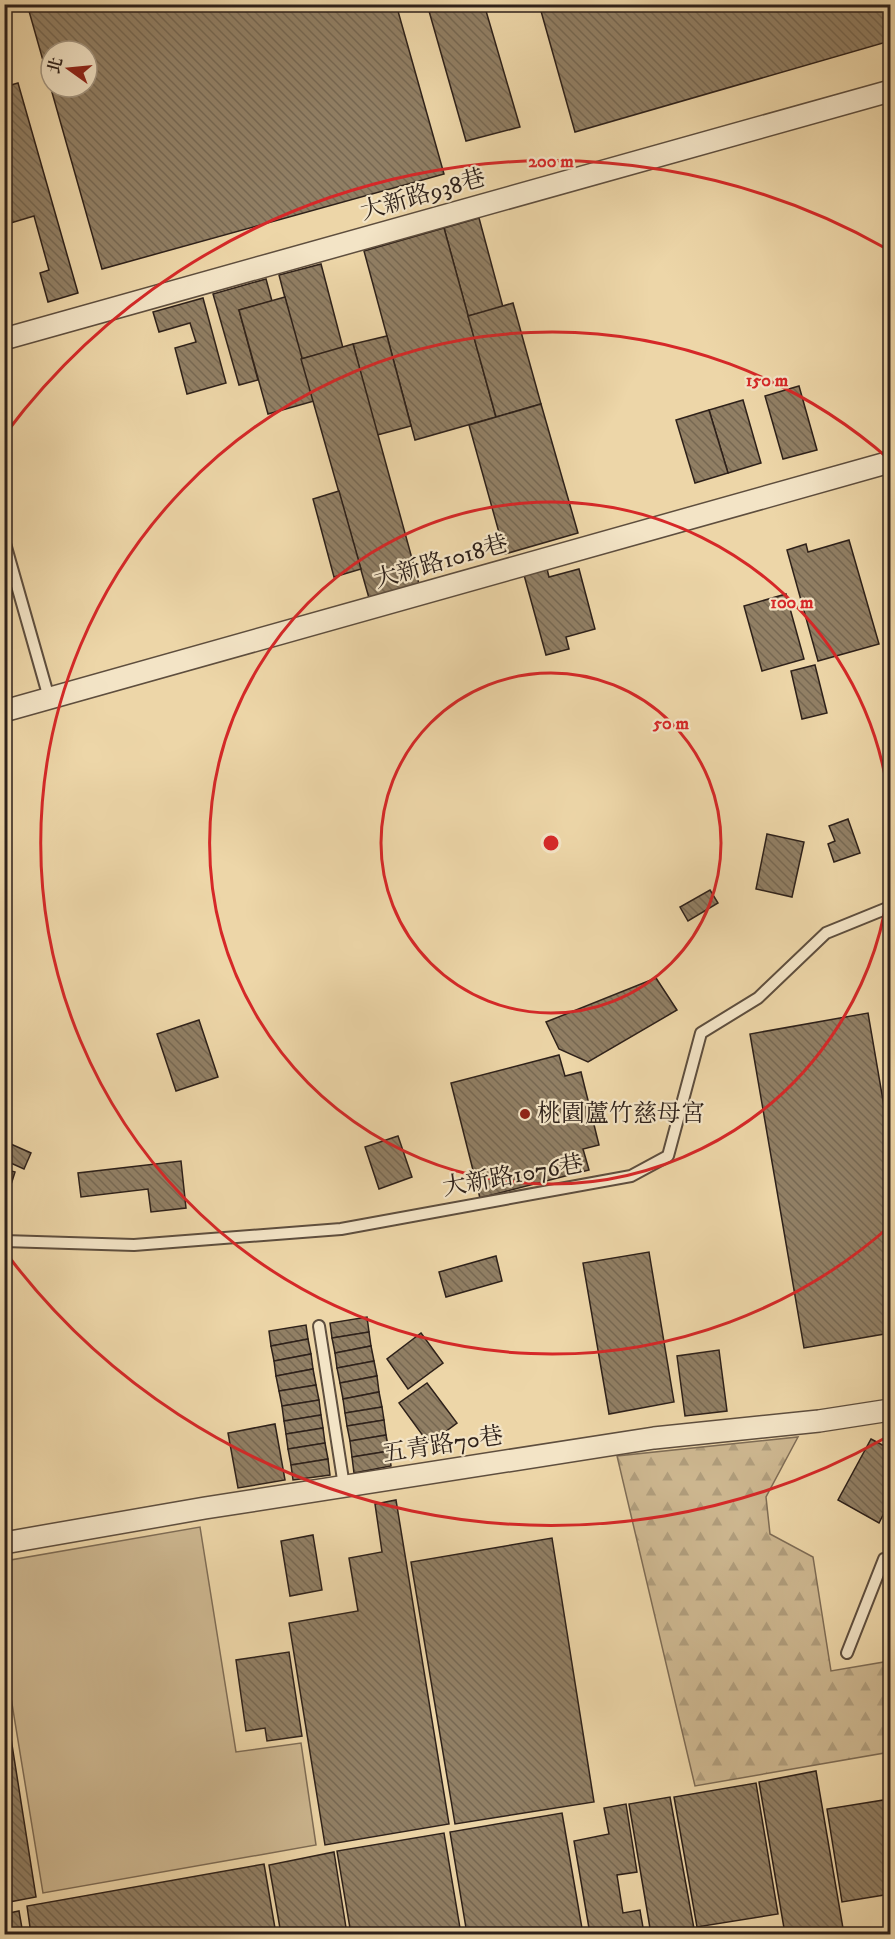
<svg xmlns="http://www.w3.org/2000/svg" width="895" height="1939" font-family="'IM FELL DW Pica','Noto Serif TC',serif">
  <defs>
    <pattern id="forest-firs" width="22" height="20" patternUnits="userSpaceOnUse" patternTransform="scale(1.5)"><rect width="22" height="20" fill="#cdb790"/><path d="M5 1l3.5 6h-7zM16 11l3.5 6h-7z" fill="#b09d7c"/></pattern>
    <pattern id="building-back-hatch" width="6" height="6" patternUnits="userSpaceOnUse" patternTransform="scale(1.5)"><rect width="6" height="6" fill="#917f64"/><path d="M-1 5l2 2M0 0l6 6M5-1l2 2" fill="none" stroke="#776852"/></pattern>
  </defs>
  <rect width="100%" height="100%" fill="#edd6a8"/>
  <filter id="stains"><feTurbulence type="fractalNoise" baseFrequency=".00333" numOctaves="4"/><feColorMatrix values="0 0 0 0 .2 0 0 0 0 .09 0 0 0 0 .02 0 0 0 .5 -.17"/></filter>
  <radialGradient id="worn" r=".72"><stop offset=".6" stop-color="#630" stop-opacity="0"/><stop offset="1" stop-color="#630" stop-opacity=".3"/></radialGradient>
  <!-- grass -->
  <polygon fill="#cdb790" stroke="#7e6c55" stroke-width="1.5" points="200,1527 236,1752 301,1743 316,1845 43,1893 5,1661 5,1561"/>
  <!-- forest -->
  <polygon fill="url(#forest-firs)" stroke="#7e6c55" stroke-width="1.5" points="798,1437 766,1497 770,1534 813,1557 831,1671 890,1661 890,1752 695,1786 617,1456"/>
  <!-- building -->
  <g fill="url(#building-back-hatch)" stroke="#2e211a" stroke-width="1.5" fill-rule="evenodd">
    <path d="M 27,4 L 396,4 L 444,174 L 102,269 ZM 51,51 L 87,51 L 87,87 L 51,87 Z"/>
    <polygon points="427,4 484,4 520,127 466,141"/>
    <polygon points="539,4 890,4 890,41 575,132"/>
    <polygon points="18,83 78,293 48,302 40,273 49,270 34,216 4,225 4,87"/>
    <polygon points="479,218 503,307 468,316 444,228"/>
    <polygon points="444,228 496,417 415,440 364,251"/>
    <polygon points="321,264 343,348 301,359 279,275"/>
    <polygon points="266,279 272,301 239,310 258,380 239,385 213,294"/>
    <polygon points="285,297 314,401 268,414 239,310"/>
    <polygon points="203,298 226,383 187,394 175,348 196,342 190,323 159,332 153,312"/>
    <polygon points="513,303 541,404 496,417 468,316"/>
    <polygon points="387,336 411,426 377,435 353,344"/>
    <polygon points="353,344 419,584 369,598 301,359"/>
    <polygon points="799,386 817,450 783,459 765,396"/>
    <polygon points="743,400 761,463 728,473 709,410"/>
    <polygon points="541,404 578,533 505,554 469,425"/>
    <polygon points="709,410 728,473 695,483 676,420"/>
    <polygon points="339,491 361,569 334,577 313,499"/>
    <polygon points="849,540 879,644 818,661 787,550 806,544 808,552"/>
    <polygon points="547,569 549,577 579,569 595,629 566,637 569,649 546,655 524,575"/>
    <polygon points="786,594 804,659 762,671 744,606"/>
    <polygon points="815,665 827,713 802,719 791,671"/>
    <polygon points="848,819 860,853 834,862 828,844 835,841 829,826"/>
    <polygon points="767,834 804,842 792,897 756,889"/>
    <polygon points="710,890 718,903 688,921 680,907"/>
    <polygon points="656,978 677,1010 588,1062 559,1049 546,1022"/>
    <polygon points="868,1013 890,1141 890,1333 804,1348 750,1034"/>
    <polygon points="199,1020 218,1077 176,1091 157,1034"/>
    <polygon points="559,1055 565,1076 581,1072 599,1145 583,1149 589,1170 480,1198 451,1083"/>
    <polygon points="398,1136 412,1177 379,1189 365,1147"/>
    <polygon points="4,1141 31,1153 24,1169 4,1160"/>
    <polygon points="181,1161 186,1208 151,1212 148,1189 81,1197 78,1173"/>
    <polygon points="4,1169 15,1172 9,1191 4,1189"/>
    <polygon points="649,1252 674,1402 609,1414 583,1263"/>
    <polygon points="496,1256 502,1281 446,1297 439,1272"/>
    <polygon points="367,1317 369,1332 332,1338 330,1323"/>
    <polygon points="306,1325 308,1339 271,1346 269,1331"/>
    <polygon points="369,1332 371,1346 335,1353 332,1338"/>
    <polygon points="421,1333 443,1363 408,1389 387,1359"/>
    <polygon points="308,1339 311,1354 274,1361 271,1346"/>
    <polygon points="371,1346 374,1361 337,1368 335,1353"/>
    <polygon points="719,1350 727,1411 685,1416 677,1356"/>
    <polygon points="311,1354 313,1369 276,1376 274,1361"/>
    <polygon points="374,1361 377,1376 340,1383 337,1368"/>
    <polygon points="313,1369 316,1385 279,1391 276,1376"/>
    <polygon points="377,1376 379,1392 343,1399 340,1383"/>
    <polygon points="427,1383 457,1423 429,1444 399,1403"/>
    <polygon points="316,1385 319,1400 282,1406 279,1391"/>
    <polygon points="379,1392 382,1407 345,1413 343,1399"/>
    <polygon points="319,1400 321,1415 284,1421 282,1406"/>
    <polygon points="382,1407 384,1420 347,1426 345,1413"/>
    <polygon points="321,1415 323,1428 286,1434 284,1421"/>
    <polygon points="384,1420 386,1435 350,1441 347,1426"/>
    <polygon points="275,1424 285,1480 238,1488 228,1433"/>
    <polygon points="323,1428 325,1443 288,1449 286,1434"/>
    <polygon points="386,1435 389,1451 352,1457 350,1441"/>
    <polygon points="871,1439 890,1449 890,1501 879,1523 838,1500"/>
    <polygon points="325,1443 328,1459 291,1465 288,1449"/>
    <polygon points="389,1451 391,1466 354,1473 352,1457"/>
    <polygon points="328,1459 330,1475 293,1480 291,1465"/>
    <polygon points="396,1500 449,1824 325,1845 289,1623 358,1611 349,1558 382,1552 375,1504"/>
    <polygon points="313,1535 322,1590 290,1596 281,1541"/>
    <polygon points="552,1538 594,1802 455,1824 411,1562"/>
    <polygon points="289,1652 302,1736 267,1741 265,1728 246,1731 236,1660"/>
    <polygon points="10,1732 36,1897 4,1903 4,1733"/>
    <polygon points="816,1771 844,1934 785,1934 759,1782"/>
    <polygon points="756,1783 778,1914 697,1927 674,1797"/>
    <polygon points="670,1797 695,1934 651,1934 629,1804"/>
    <polygon points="890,1799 890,1894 842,1902 827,1809"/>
    <polygon points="626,1804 637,1872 617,1875 623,1913 640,1910 644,1933 590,1934 574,1841 609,1834 604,1808"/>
    <polygon points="562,1813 583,1934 467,1934 450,1832"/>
    <polygon points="444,1833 461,1934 351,1934 337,1851"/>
    <polygon points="334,1852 347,1934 281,1934 269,1865"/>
    <polygon points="264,1864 276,1934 31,1934 27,1906"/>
    <polygon points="19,1911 23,1934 4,1934 4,1914"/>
  </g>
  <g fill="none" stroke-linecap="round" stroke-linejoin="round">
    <!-- lane casing -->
    <g stroke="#5e4e3e" stroke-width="14">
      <g id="lane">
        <polyline points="4,540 49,698"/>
        <polyline points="4,1241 134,1245 341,1229 631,1176 668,1156 701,1033 758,998 826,933 890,907"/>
        <polyline points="319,1326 344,1486"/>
        <polyline points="847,1653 884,1559 890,1559"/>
      </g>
    </g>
    <!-- street casing -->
    <g stroke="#5e4e3e" stroke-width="24">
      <g id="street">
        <polyline points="4,339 890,91"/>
        <polyline points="4,711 890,462"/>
        <polyline points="4,1543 205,1508 654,1438 819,1421 890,1410"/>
      </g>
    </g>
    <!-- lane -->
    <use href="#lane" stroke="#f3e4c6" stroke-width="10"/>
    <!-- street -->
    <use href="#street" stroke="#f3e4c6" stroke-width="21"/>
  </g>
  <!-- distance rings -->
  <g fill="none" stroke="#d62828" stroke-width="3">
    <circle cx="551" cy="843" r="170"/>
    <path d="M890 876A341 341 0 1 1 890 810"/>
    <path d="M890 1226A511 511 0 1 1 890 460"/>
    <path d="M887 1437A682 682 0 0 1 6 1253M6 433A682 682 0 0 1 887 249"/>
  </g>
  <!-- markers -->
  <circle fill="#8f2418" stroke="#f3e4c6" stroke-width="2" cx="525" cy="1114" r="6"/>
  <g text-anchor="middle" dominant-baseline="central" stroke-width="4.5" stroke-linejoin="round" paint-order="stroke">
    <!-- street labels -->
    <g font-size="24" fill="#2e211a" stroke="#f3e4c6">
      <text transform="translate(423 195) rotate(-16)">大新路938巷</text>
      <text transform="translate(441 562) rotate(-16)">大新路1018巷</text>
      <text transform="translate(513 1176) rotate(-10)">大新路1076巷</text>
      <text transform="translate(443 1445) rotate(-9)">五青路70巷</text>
    </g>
    <!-- poi labels -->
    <g font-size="24" fill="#2e211a" stroke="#f3e4c6" text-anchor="start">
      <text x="537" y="1114">桃園蘆竹慈母宮</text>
    </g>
  </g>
  <circle cx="551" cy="843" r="9" fill="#d62828" stroke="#f3e4c6" stroke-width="3"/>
  <g font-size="18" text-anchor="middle" font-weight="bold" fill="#d62828" stroke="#f3e4c6" stroke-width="4.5" stroke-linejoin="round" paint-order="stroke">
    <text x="551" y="167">200 m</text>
    <text x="767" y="386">150 m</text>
    <text x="792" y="608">100 m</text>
    <text x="671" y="729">50 m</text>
  </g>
  <!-- margin -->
  <rect width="895" height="1939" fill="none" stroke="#edd6a8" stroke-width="24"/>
  <rect x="6" y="6" width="883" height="1927" fill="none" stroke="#2e211a" stroke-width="3"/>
  <rect x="12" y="12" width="871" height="1915" fill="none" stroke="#2e211a" stroke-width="1.5"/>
  <!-- north arrow -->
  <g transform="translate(69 69) rotate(285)"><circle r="28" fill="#f3e4c6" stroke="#a49681" stroke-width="1.5"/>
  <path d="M0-4.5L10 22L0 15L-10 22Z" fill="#8f2418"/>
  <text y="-9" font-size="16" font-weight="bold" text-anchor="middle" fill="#2e211a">北</text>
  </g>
  <rect width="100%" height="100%" filter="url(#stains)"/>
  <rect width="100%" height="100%" fill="url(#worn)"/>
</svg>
